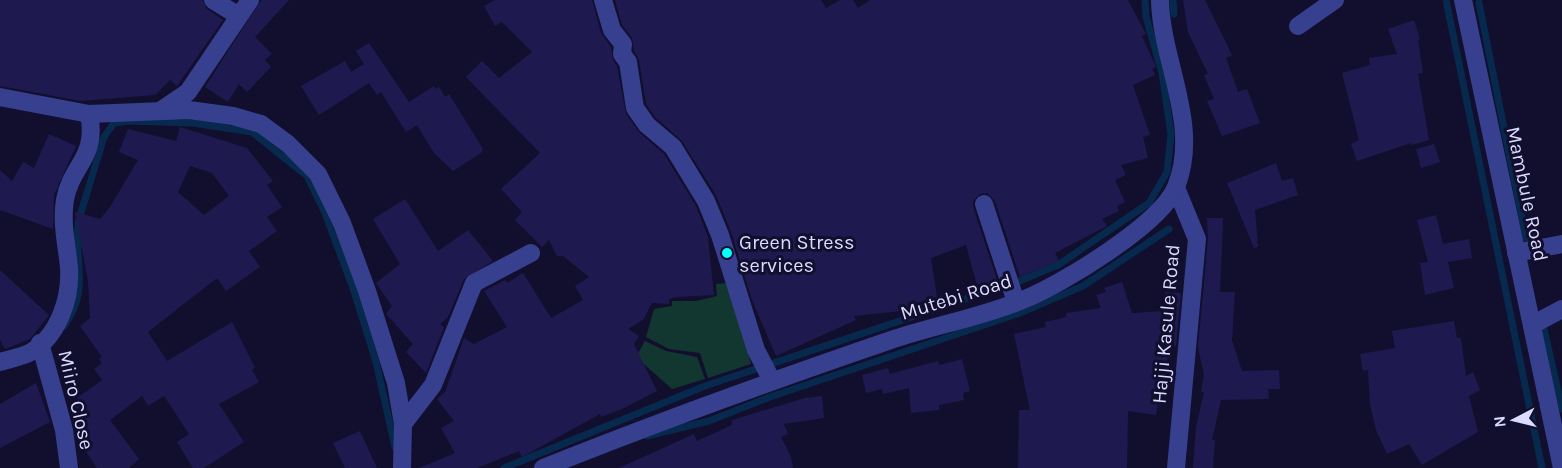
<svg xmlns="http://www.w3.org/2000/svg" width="1562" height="468" font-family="Karla,sans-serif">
  <rect width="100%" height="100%" fill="#110f2d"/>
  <!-- green -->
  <g fill="#123731">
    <polygon points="728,283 751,364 708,378 700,353 669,349 646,337 654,309 672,306 672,301 696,301 717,296 716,284"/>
    <polygon points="645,341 666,351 697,357 705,379 672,389 636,357"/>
  </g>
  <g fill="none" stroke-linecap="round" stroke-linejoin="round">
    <!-- stream -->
    <g stroke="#07294e" stroke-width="7">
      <polyline points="1173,0 1174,14"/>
      <polyline points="1446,0 1542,468"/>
      <polyline points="1479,3 1526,238"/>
      <polyline points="1017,282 1058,265 1149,203 1167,172 1171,134 1162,73 1146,17 1145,0"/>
      <path d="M 64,326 C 92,287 72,261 79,219 L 104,137 L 114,123 L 128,121 L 193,123 L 252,132 L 307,176 L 325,213 L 354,291 L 376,362 L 395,447"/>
      <polyline points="1544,329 1562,409"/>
      <polyline points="647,436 709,421 770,397 1020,313 1083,286 1169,229"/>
      <polyline points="504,468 705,386 1004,286"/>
    </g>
  </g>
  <!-- building -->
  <g fill="#1e1a4f" fill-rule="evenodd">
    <polygon points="0,0 202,0 207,9 223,20 177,86 170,80 155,95 81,101 0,86"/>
    <polygon points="261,0 289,0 255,37 272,54 265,60 271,67 247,92 239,84 228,102 205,87"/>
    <polygon points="495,0 592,0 601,33 611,47 613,60 617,66 626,114 640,133 664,154 696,206 708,237 714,295 677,297 669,299 669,304 652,303 643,320 628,329 639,336 634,344 657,391 622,409 601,417 600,414 522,457 519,451 477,468 419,468 455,453 441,428 454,421 437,399 445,392 464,338 474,344 507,327 484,291 505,280 507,283 523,273 551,318 583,300 575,286 589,277 563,256 557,256 549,240 542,247 515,220 522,212 501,189 540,153 466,77 482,61 499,78 532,52 502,22 495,26 484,6"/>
    <polygon points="615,0 821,0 826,8 840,0 853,0 858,8 870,0 1128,0 1146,34 1142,36 1156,67 1152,69 1155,75 1133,85 1150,135 1143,137 1148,158 1121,165 1126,175 1115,180 1125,202 1117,206 1119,211 1102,219 1107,226 1055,253 1059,261 1020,277 995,201 987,193 980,194 973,201 973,207 998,283 978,289 966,245 931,258 938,303 910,307 911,310 854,316 856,320 776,356 752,300 731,232 716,195 682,141 655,117 646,104 639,60 634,51 632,38 622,25"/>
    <polygon points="1183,0 1205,0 1232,55 1226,58 1238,92 1247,89 1260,123 1222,136 1207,101 1214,99 1204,75 1208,74 1188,32"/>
    <polygon points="1414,20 1420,39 1418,40 1423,73 1418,74 1429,140 1412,145 1411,143 1357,161 1351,144 1359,140 1342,73 1370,65 1369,58 1397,54 1388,29"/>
    <polygon points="369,43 409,102 434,86 436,89 439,87 445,97 449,94 483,149 481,153 453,171 434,153 417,125 406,132 381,92 377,95 369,83 319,115 301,86 345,61 351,72 364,64 356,51"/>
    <path d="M 180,127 L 247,148 L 273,181 L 267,185 L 282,207 L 267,217 L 277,231 L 249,251 L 260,267 L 226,291 L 217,278 L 148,332 L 167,361 L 232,322 L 255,368 L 252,370 L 259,382 L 219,404 L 244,442 L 204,468 L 193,468 L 177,442 L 189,434 L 164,396 L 148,406 L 142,396 L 110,420 L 139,459 L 129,468 L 97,468 L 76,437 L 69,404 L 102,380 L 94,369 L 102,363 L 99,359 L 102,357 L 80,326 L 90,318 L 88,281 L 75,212 L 100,219 L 110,207 L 138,160 L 119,152 L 128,129 L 176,141 ZM 190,166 L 212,173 L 229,196 L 204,215 L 178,192 Z"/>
    <polygon points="49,134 76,146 54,195 53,229 0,210 0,170 12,181 23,162 34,168"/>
    <polygon points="1434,144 1440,162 1421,168 1416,149"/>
    <polygon points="1276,163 1282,181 1293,178 1298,195 1255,210 1258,247 1254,248 1227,183"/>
    <polygon points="405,199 438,251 468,230 493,261 464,279 448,317 440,324 444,327 426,373 406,352 413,344 386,314 392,306 376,283 400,264 373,219"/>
    <polygon points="1436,215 1443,244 1469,239 1472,258 1448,262 1454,288 1425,295 1420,263 1428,262 1417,220"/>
    <polygon points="1207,218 1223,218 1220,292 1235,292 1232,340 1242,371 1279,370 1280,389 1268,389 1269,399 1221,400 1212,440 1215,440 1213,468 1193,468 1196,427 1204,392 1201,392 1204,375 1198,347 1208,240"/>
    <polygon points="0,270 49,315 30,339 5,349 0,340"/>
    <polygon points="1122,282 1132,313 1163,311 1165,292 1181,293 1176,346 1168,345 1166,390 1160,390 1156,415 1128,411 1127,468 1018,468 1019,410 1030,410 1014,334 1046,327 1045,322 1066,317 1066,313 1101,308 1096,295 1106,292 1104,288"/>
    <polygon points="1454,321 1457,338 1461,338 1466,376 1473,372 1480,390 1469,396 1478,432 1422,465 1409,444 1387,454 1376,430 1370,405 1368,370 1363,371 1360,354 1395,348 1392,331"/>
    <polygon points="962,359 970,391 963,393 964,400 939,405 939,410 911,413 909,388 883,394 882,389 866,393 862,375 888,368 890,374 938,361 939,365"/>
    <polygon points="36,383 50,422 0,448 0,404"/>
    <polygon points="822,396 824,418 784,424 788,434 781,437 791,457 793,468 619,468 694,434 697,441 732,425 732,420 805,398"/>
    <polygon points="360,431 377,468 345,468 333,443"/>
  </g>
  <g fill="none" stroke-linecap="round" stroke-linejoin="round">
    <!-- minor -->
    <g stroke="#373f8f" stroke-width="18">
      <polyline points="213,0 239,16"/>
      <polyline points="603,0 612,30 623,44 622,54 628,62 635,108 647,125 673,147 706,201 720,235 756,350 772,381"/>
      <polyline points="1463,0 1562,468"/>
      <polyline points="1298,26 1335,0"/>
      <polyline points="0,97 89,114 189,110 233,116 261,124 288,144 318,174 342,223 367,291 396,383 403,424 402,468"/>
      <polyline points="160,111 188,92 250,0"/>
      <polyline points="1176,188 1197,239 1176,468"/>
      <polyline points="984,204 1016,302"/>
      <polyline points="1516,253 1562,244"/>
      <polyline points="1532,325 1562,309"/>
      <polyline points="40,343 64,430 69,468"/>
      <path d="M 0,362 C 9,359 22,357 31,352 C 58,336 71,299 69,268 C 67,245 61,223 65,200 C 71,165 98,158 89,114"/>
      <polyline points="403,424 433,385 474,283 531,253"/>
      <path d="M 543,468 C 658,422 774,380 891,340 C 935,325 983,317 1025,299 C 1062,284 1161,224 1176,187 C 1201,125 1161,61 1160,0"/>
    </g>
  </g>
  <!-- markers -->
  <circle fill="#07fffa" stroke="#110f2d" stroke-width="2" cx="727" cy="253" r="6"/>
  <g text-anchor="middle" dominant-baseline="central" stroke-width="6" stroke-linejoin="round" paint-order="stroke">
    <!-- street labels -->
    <g font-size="20" fill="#dbdbff" stroke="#110f2d">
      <text transform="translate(1527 194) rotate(78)">Mambule Road</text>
      <text transform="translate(956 297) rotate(-17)">Mutebi Road</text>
      <text transform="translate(1166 324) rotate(-85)">Hajji Kasule Road</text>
      <text transform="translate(76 400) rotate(77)">Miiro Close</text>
    </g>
    <!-- poi labels -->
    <g font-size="20" fill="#dbdbff" stroke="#110f2d" text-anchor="start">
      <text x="739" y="242">Green Stress<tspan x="739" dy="23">services</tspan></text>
    </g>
  </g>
  <!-- north arrow -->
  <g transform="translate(1514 420) rotate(263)" stroke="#110f2d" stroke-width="4.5" paint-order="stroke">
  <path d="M0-4.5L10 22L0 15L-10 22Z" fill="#dbdbff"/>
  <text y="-9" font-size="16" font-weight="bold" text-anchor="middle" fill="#dbdbff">N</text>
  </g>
</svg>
